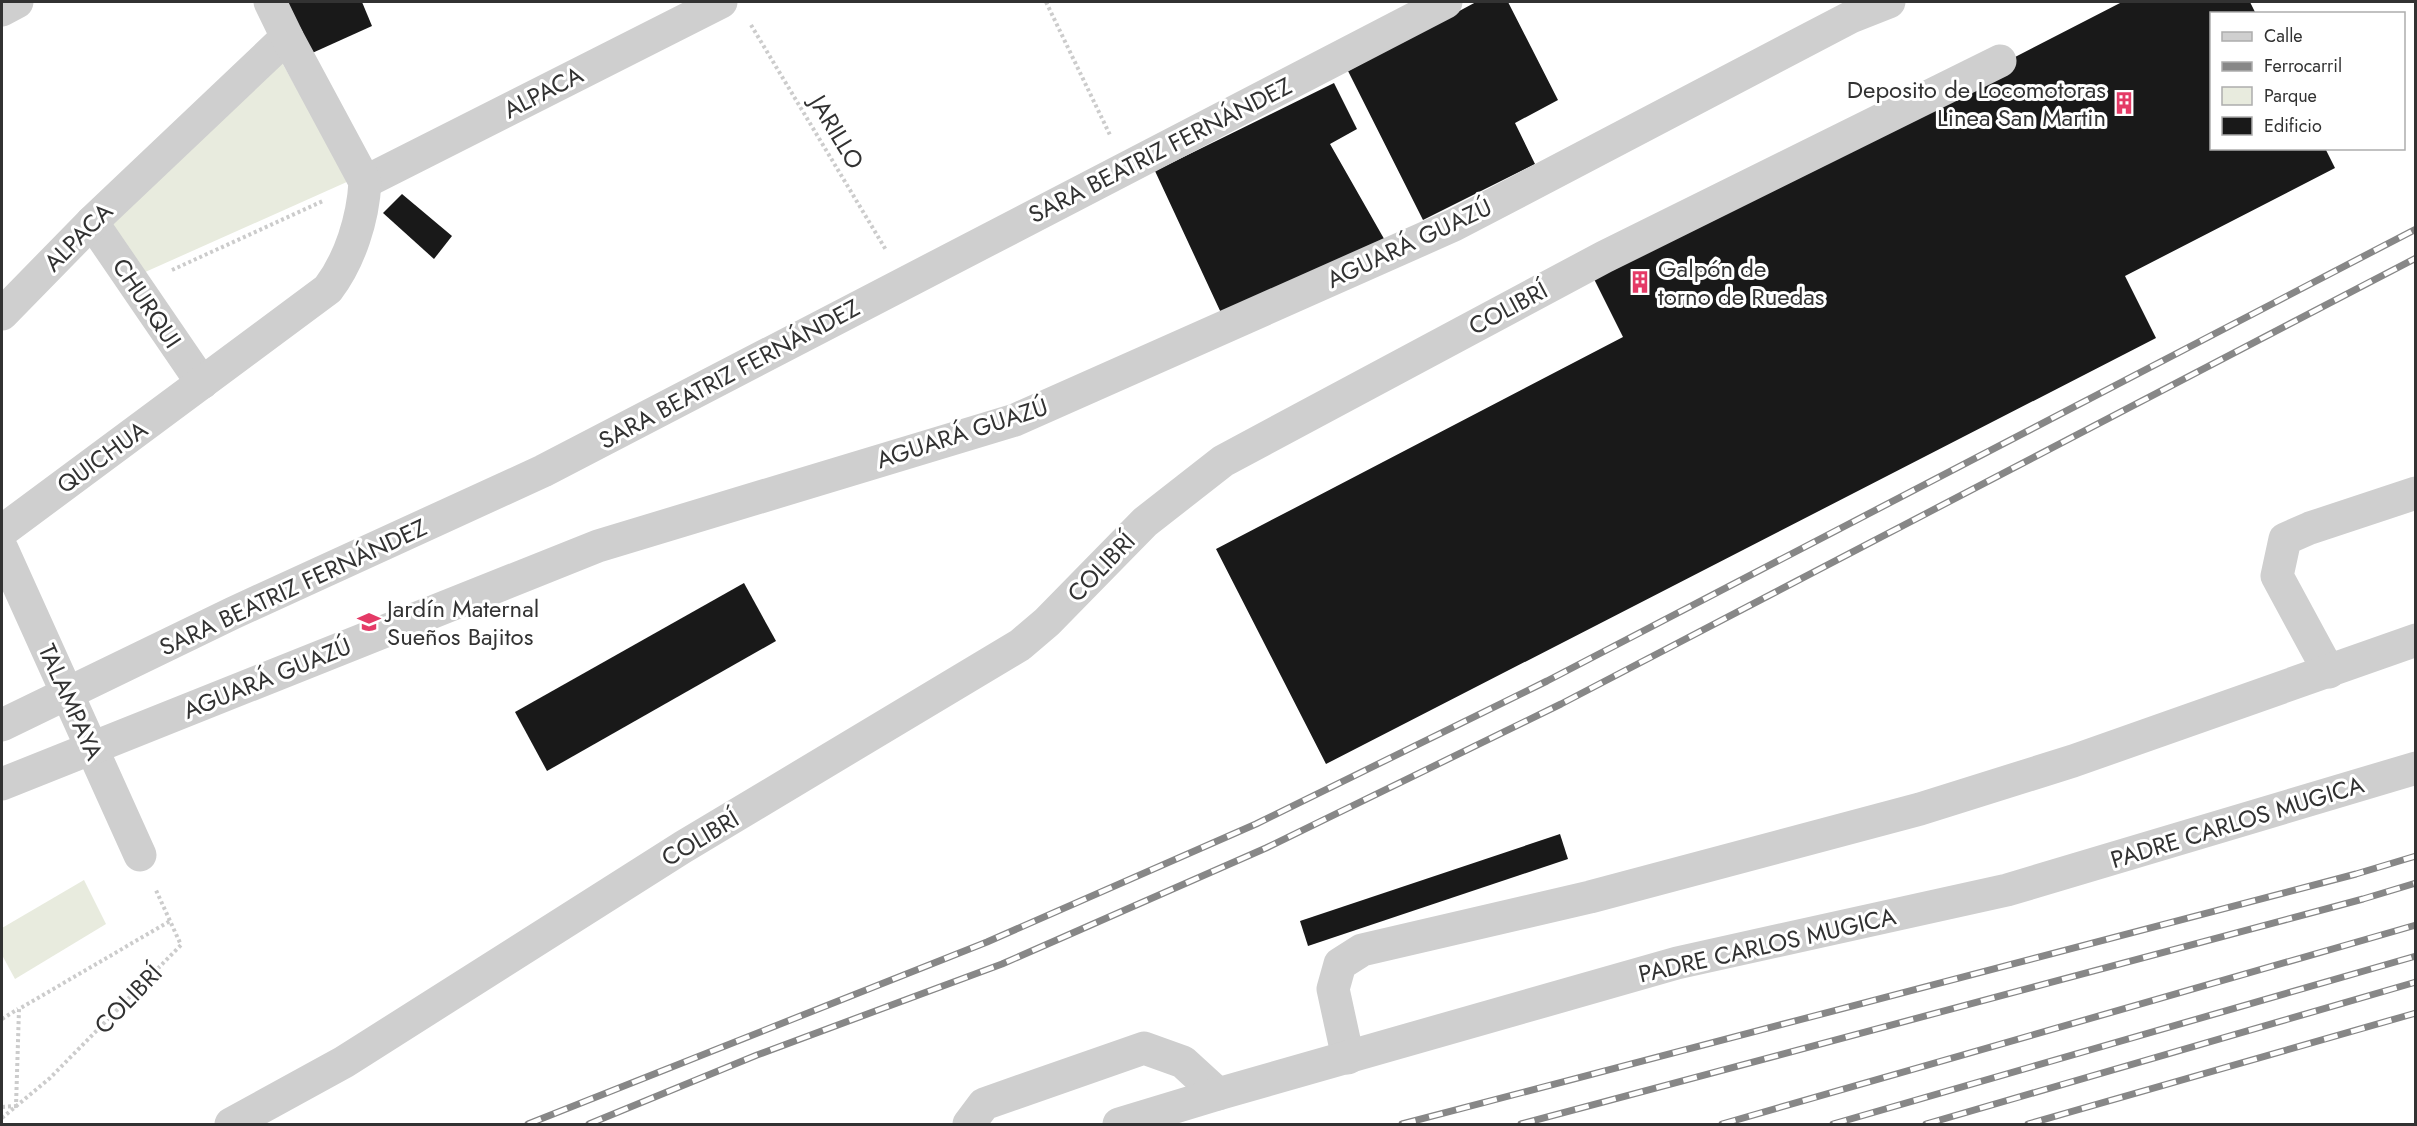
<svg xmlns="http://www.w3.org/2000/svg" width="2417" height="1126" font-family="Jost,sans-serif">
  <rect width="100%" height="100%" fill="#fff"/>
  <!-- park -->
  <g fill="#e8ebde">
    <polygon points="281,61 349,181 143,273 107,224"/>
    <polygon points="84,880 106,924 15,979 2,955 2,928"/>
  </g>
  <!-- building -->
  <g fill="#191919">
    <polygon points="286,2 362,2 372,26 310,54"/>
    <polygon points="1476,2 1508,2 1558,100 1515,123 1535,164 1423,220 1348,71"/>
    <polygon points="2122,2 2250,2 2256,14 2212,14 2212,148 2325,148 2335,168 2125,276 2156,338 1326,764 1216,549 1623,337 1592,275"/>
    <polygon points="1334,83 1357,129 1330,144 1387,244 1222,315 1155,171"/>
    <polygon points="402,194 452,236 434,259 383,213"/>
    <polygon points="744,583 776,641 547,771 515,712"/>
    <polygon points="1560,834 1568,859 1308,946 1300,921"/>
  </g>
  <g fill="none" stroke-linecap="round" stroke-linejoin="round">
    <!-- path -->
    <g stroke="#ccc" stroke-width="4" stroke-dasharray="3 3" stroke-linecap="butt">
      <polyline points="1046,2 1110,135"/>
      <polyline points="751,25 886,250"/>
      <polyline points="172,270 323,201"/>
      <polyline points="2,1019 18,1009"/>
      <polyline points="2,1107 16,1106 19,1009 170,921"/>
      <polyline points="2,1118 50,1078 181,945 155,888"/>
    </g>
    <!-- minor -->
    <g stroke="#cfcfcf" stroke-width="33">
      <polyline points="2,10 17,2"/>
      <polyline points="365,182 721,2"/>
      <polyline points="92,222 202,383"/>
      <polyline points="2,314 92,222 287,37"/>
      <path d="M 2,531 L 328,289 C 350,260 363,219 365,182 L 287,37 L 270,2"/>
      <polyline points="2,549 140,855"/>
      <polyline points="2329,672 2277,576 2285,539 2310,528 2416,493"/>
      <polyline points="2,725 233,613 543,471 1446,2"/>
      <polyline points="2,784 598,546 1015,420 1454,225 1851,17 1889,2"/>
      <polyline points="1348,1058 1333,989 1340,964 1362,950 1590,897 1920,809 2073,761 2416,640"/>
      <polyline points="231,1124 344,1062 683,847 1020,645 1047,622 1145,522 1223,461 1604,257 2000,61"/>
      <polyline points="969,1124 984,1104 1144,1048 1183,1062 1218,1094"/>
      <polyline points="1119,1124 1218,1094 1677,963 2007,890 2416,768"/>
    </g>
    <!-- rail casing -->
    <g stroke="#878787" stroke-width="7">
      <g id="rail">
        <polyline points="528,1124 987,942 1256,824 1547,681 2416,229"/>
        <polyline points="589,1124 757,1055 1002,964 1266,848 1561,704 2416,258"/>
        <polyline points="1402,1124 2356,874 2416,856"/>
        <polyline points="1521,1124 2363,899 2416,883"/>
        <polyline points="1722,1124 2416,925"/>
        <polyline points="1833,1124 2416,956"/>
        <polyline points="1926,1124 2416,982"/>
        <polyline points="2028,1124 2416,1013"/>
      </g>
    </g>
    <!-- rail -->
    <use href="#rail" stroke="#fff" stroke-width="4.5" stroke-dasharray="14" stroke-linecap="butt"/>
  </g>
  <!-- icons -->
  <defs>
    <g id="building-bare" transform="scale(1.8)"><path d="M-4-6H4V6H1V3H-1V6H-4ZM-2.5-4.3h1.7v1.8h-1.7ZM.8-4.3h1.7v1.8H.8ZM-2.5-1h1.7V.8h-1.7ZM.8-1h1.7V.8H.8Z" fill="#e43a66" stroke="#fff" stroke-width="2.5" paint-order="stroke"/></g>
    <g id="school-bare" transform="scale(1.8)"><path d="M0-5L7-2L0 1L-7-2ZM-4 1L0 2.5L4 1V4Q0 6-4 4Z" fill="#e43a66" stroke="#fff" stroke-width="2.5" paint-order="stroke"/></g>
  </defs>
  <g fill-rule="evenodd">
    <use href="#building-bare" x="2124" y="103"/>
    <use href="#building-bare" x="1640" y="282"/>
    <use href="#school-bare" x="369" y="622"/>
  </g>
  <g text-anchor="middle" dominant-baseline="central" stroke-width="6" stroke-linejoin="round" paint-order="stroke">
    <!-- poi labels -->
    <g font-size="24" fill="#323232" stroke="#fff" text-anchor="start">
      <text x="2106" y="89" text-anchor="end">Deposito de Locomotoras<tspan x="2106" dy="28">Linea San Martin</tspan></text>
      <text x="1658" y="268">Galpón de<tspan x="1658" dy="28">torno de Ruedas</tspan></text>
      <text x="387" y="608">Jardín Maternal<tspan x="387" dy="28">Sueños Bajitos</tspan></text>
    </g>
    <!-- street labels -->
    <g font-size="24" fill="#323232" stroke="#fff">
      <text transform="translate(543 92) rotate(-27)">ALPACA</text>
      <text transform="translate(837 132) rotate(59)">JARILLO</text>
      <text transform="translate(1160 150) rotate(-27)">SARA BEATRIZ FERNÁNDEZ</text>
      <text transform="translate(78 237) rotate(-45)">ALPACA</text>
      <text transform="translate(1409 243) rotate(-25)">AGUARÁ GUAZÚ</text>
      <text transform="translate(147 303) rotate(56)">CHURQUI</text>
      <text transform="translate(1508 308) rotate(-28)">COLIBRÍ</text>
      <text transform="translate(729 374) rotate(-28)">SARA BEATRIZ FERNÁNDEZ</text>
      <text transform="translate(962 433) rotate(-18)">AGUARÁ GUAZÚ</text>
      <text transform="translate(102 457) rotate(-36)">QUICHUA</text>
      <text transform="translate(1101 567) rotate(-46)">COLIBRÍ</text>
      <text transform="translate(293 587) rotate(-25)">SARA BEATRIZ FERNÁNDEZ</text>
      <text transform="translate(267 678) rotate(-22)">AGUARÁ GUAZÚ</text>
      <text transform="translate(71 702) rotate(66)">TALAMPAYA</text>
      <text transform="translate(2237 822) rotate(-17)">PADRE CARLOS MUGICA</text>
      <text transform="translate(700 838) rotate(-31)">COLIBRÍ</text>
      <text transform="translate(1767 945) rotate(-13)">PADRE CARLOS MUGICA</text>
      <text transform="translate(128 999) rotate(-46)">COLIBRÍ</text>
    </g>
  </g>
  <!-- border -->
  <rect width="2417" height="1126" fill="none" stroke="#323232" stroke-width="6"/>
  <!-- legend -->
  <rect x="2210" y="12" width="195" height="138" fill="#ffffff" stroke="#adadad" stroke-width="1.5"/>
  <rect x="2222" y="32" width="30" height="9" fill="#cfcfcf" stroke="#adadad" stroke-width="1.5"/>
  <text x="2264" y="42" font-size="18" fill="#323232">Calle</text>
  <rect x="2222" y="62" width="30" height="9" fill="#878787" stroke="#adadad" stroke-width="1.5"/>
  <text x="2264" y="72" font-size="18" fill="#323232">Ferrocarril</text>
  <rect x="2222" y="87" width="30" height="18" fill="#e8ebde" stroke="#adadad" stroke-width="1.5"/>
  <text x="2264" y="102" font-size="18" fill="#323232">Parque</text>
  <rect x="2222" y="117" width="30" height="18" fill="#191919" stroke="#adadad" stroke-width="1.5"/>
  <text x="2264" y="132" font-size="18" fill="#323232">Edificio</text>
</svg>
